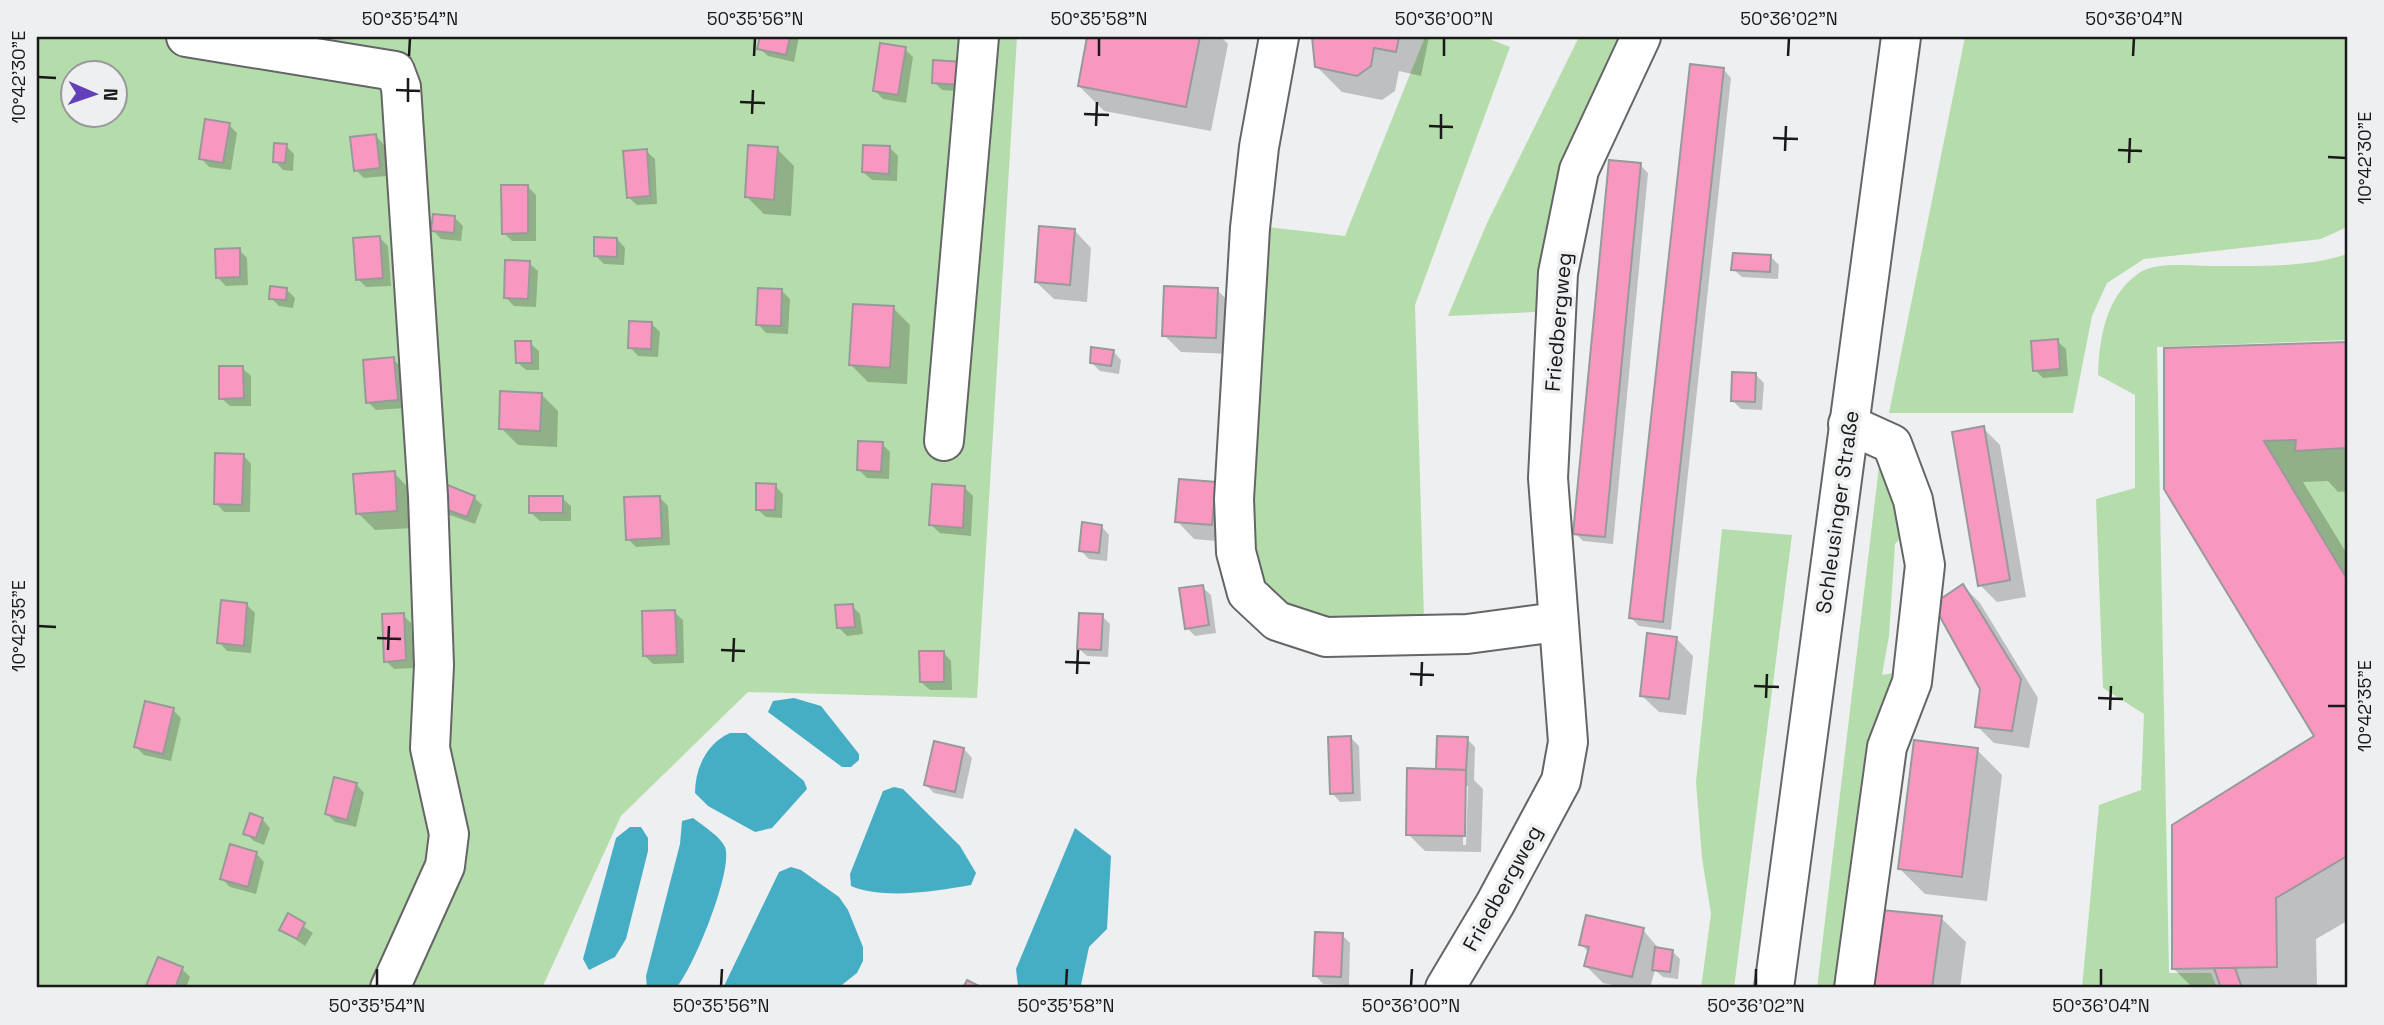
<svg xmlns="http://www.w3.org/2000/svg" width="2384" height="1025" font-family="'Space Grotesk',sans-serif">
  <rect width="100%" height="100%" fill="#eeeff0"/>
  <!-- green -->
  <g fill="#b5ddab" fill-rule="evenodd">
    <path d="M 37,37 L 187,37 L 321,58 L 312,37 L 1017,37 L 977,698 L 748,692 L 621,816 L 542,988 L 37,988 ZM 74,74 L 116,74 L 116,116 L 74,116 Z"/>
    <path d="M 1425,37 L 1484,37 L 1510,47 L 1415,305 L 1424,619 C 1370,619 1300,630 1262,580 C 1256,572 1254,555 1251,545 L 1267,227 L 1345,236 Z"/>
    <polygon points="1579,37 1641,37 1579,170 1556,311 1448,316 1487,223"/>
    <polygon points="1965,37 2347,37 2347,227 2321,239 2144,259 2107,283 2092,316 2073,413 1889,413"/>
    <path d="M 2347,254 L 2347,340 L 2157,347 L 2169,973 L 2211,973 L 2217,988 L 2082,988 L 2099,805 L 2141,790 L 2144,714 L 2103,688 L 2096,499 L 2135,488 L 2135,395 L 2098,375 C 2099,339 2106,295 2139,273 C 2157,261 2192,266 2213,266 C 2257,266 2306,268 2347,254 Z"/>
    <polygon points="2296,440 2296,451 2347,448 2347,579 2264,441"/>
    <polygon points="1880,458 1910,528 1895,544 1889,636 1882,675 1894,673 1878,737 1844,988 1817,988"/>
    <polygon points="1722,529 1792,535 1734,988 1701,988 1711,914 1702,858 1696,782"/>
  </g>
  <!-- water -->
  <g fill="#46aec4">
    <polygon points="794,698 821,706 859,754 859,760 851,767 842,767 768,712 773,701"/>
    <path d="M 730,733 L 746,733 L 804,781 L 807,789 L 772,828 L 755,832 L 708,806 L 695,793 C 695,768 707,743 730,733 Z"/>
    <path d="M 894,787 L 903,789 L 960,846 L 976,873 L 971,885 C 937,891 884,900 851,886 L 850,874 L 883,791 Z"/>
    <path d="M 693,818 C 703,826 720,836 725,847 C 734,869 693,970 676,988 L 647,988 L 646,976 L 680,844 L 682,821 Z"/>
    <polygon points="630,827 641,827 648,838 648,851 626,939 615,957 589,970 583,959 616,838"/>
    <polygon points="1075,828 1111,856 1107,929 1089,947 1081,985 1075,988 1021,988 1018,986 1016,969"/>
    <polygon points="791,867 801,870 839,897 848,910 863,947 863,961 857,973 838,988 723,988 779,872"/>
  </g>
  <!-- shadow -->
  <g fill="#0003" fill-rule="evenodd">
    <polygon points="762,37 799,37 794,62 768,56 759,48"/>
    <polygon points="1089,37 1221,37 1228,44 1211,131 1104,111 1079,86"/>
    <polygon points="1314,37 1429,37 1421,76 1399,71 1395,91 1382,100 1342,92 1316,66"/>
    <polygon points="905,49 913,57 906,103 883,99 875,91"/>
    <polygon points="935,62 969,92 942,90 934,82"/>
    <polygon points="1723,69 1731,78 1671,630 1639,626 1631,618"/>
    <polygon points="229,125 237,133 231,170 209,167 201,158"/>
    <polygon points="376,136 384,145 387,176 364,178 356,170"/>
    <polygon points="286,146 294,154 293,171 283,170 275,161"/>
    <polygon points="890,148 898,156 897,181 872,180 863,172"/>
    <polygon points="777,149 794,166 791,216 764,214 747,197"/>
    <polygon points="646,151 655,159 657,204 637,205 628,197"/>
    <polygon points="1640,165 1648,173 1613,544 1583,541 1575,533"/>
    <polygon points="527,186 536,195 536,241 512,241 504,233"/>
    <polygon points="455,218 463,226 461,241 441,239 433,230"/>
    <polygon points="1074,230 1091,248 1087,302 1054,299 1036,282"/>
    <polygon points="380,238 388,246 391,286 366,287 358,279"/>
    <polygon points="617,239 625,248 624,265 604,264 595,255"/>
    <polygon points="239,250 247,258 248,285 226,286 218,278"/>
    <polygon points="1770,256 1779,265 1778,279 1742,277 1733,269"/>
    <polygon points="529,263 538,271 536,307 514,306 505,297"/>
    <polygon points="286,289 295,298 293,308 279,306 271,298"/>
    <polygon points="1217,290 1235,307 1233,354 1181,352 1164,335"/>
    <polygon points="782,291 790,299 788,334 766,333 758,324"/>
    <polygon points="893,308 910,325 907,384 868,382 851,365"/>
    <polygon points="651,323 660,332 658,357 638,356 630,347"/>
    <polygon points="2057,341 2066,349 2068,376 2043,378 2035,370"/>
    <polygon points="530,343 539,351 539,370 526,370 517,362"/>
    <polygon points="2347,344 2347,491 2338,492 2328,481 2303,482 2347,554 2347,921 2316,939 2317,988 2193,988 2174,969 2316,736 2166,349"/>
    <polygon points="1113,351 1121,360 1119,374 1100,371 1091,362"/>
    <polygon points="393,359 402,368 406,408 376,410 368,402"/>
    <polygon points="242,368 251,376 251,406 230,406 221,398"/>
    <polygon points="1756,375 1764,383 1762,410 1741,409 1732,400"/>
    <polygon points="541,394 558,411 557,447 518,445 501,428"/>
    <polygon points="1983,428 2000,445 2026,597 1997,602 1980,585"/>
    <polygon points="882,444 890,452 889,479 867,478 859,470"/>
    <polygon points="243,455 251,464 250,512 224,512 216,503"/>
    <polygon points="394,473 411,490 414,528 375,530 358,513"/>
    <polygon points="1215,484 1228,542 1194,539 1177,521"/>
    <polygon points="775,486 783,494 782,518 766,517 757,509"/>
    <polygon points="965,488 973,496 971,536 940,533 931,525"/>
    <polygon points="474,497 482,505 475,524 447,514 439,505"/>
    <polygon points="562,498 571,506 571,521 540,521 531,513"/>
    <polygon points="660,498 668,506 670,545 636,547 628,539"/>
    <polygon points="1101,526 1109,535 1107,561 1089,559 1081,551"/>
    <polygon points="1963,586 1980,603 2038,698 2029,748 1994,743 1977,726 1982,689"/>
    <polygon points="1202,587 1211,595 1216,633 1195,636 1187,628"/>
    <polygon points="246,604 255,613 251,653 227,651 219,642"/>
    <polygon points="852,606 860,614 863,634 847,636 839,628"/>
    <polygon points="674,612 683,620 684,663 653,664 645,656"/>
    <polygon points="403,615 411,623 414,668 394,669 386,661"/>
    <polygon points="1102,616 1110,624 1108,657 1087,656 1078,648"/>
    <polygon points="1676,638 1693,656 1686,715 1659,712 1641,695"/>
    <polygon points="943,652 951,661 952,690 930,690 921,682"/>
    <polygon points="173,710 181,718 171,761 144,755 136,747"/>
    <polygon points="1351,738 1359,746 1361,801 1340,802 1332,793"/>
    <path d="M 1467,739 L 1475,747 L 1474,780 L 1483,789 L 1481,852 L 1425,851 L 1408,834 L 1438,771 ZM 1464,786 L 1468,786 L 1466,845 L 1463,845 Z"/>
    <polygon points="964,749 972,758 963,799 934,793 926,785"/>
    <polygon points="1977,750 2002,775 1987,901 1925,894 1900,869"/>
    <polygon points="356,784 364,793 356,827 335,822 327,814"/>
    <polygon points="262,819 270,828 264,845 254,841 245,833"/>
    <polygon points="256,853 264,862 256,894 230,887 222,879"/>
    <polygon points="288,916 313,933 305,946 281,929"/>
    <polygon points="1941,918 1966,942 1960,988 1872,988"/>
    <polygon points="1643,930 1660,950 1672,951 1680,959 1678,979 1663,977 1655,970 1650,988 1627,988 1603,983 1586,966 1589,953 1581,944"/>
    <polygon points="1342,935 1350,943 1349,985 1323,984 1315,975"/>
    <polygon points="159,959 182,969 190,977 186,988 147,988"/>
  </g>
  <!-- building -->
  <g fill="#f898c1" stroke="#9a9999" stroke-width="2">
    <polygon points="760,37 790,37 786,55 757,49"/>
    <polygon points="1087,37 1200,37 1186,107 1078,86"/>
    <polygon points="1312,37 1399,37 1396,52 1374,48 1371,66 1357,76 1315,67"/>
    <polygon points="880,43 906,47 898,95 873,91"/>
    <polygon points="933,60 963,62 962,85 932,83"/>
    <polygon points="1690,64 1724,68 1663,622 1629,618"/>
    <polygon points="205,119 230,123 223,163 199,159"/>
    <polygon points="376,134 380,168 354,171 350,137"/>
    <polygon points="274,143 287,144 285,163 273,162"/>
    <polygon points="748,145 778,147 774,200 745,197"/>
    <polygon points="863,145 890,146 889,174 862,172"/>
    <polygon points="647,149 650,196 627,198 623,151"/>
    <polygon points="1609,160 1641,163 1605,537 1573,534"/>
    <polygon points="501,185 528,185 528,233 502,234"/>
    <polygon points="433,214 455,216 454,233 431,231"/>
    <polygon points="1039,226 1075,229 1070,285 1035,282"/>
    <polygon points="380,236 383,278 356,280 353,238"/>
    <polygon points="594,237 617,238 617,257 594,256"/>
    <polygon points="240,248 240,277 216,278 215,249"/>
    <polygon points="1733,253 1771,255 1770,272 1731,270"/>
    <polygon points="505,260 530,261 528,299 504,298"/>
    <polygon points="270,286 287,288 286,300 269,299"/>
    <polygon points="1164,286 1218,288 1216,338 1162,336"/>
    <polygon points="758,288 782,289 781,326 756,325"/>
    <polygon points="853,304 894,306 890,368 849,365"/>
    <polygon points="629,321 652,322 651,349 628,348"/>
    <polygon points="2058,339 2060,369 2033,371 2031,341"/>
    <polygon points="515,341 531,341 532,363 516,363"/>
    <polygon points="2347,342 2347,448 2295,451 2296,440 2264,441 2347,579 2347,856 2276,898 2277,967 2172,969 2172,825 2314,736 2164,489 2164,348"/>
    <polygon points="1091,347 1114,350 1111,366 1090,363"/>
    <polygon points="394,357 398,400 366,403 363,360"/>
    <polygon points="219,366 243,366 244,398 219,399"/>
    <polygon points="1732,372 1756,373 1755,402 1731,401"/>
    <polygon points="500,391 542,393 540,431 499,429"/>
    <polygon points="1984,426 2010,580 1978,586 1952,432"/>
    <polygon points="858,441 883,442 881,472 857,470"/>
    <polygon points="215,453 244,454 242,505 214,504"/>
    <polygon points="395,471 397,511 356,514 353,474"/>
    <polygon points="1179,479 1216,482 1212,525 1175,522"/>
    <polygon points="756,483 776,484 775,510 756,510"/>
    <polygon points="445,484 475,496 467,517 437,506"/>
    <polygon points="932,484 965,486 963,528 929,525"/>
    <rect x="529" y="496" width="34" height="17"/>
    <polygon points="660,496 662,538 626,540 624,497"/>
    <polygon points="1082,522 1102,525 1099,553 1079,551"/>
    <polygon points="1963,584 2021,679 2012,731 1975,727 1980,689 1933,604"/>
    <polygon points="1203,585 1209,625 1185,629 1179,588"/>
    <polygon points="221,600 247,603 244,646 217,643"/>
    <polygon points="853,604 855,627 837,628 835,605"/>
    <polygon points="675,610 677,655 643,656 642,611"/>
    <polygon points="404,613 406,660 384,662 382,614"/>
    <polygon points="1079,613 1103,614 1101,650 1077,649"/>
    <polygon points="1647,633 1677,637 1669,699 1640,696"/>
    <polygon points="919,651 944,651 944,682 920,682"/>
    <polygon points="145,701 174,708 163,754 134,747"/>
    <polygon points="1351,736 1353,793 1330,794 1328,737"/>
    <polygon points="1437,736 1468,737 1466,770 1436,769"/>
    <polygon points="1914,740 1978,748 1962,877 1898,869"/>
    <polygon points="934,741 964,748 955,792 924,785"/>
    <polygon points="1407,768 1466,770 1465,836 1406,835"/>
    <polygon points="334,777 357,783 347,820 325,814"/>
    <polygon points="250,813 263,818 256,838 243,834"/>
    <polygon points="230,844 257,852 248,887 220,879"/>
    <polygon points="1881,910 1942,916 1932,988 1871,988"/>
    <polygon points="288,913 305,923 297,939 279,930"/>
    <polygon points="1586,915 1644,928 1632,977 1584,966 1589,947 1579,945"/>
    <polygon points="1315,932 1343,933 1341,977 1313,976"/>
    <polygon points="1655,947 1673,950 1670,972 1652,970"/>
    <polygon points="158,957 183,967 175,988 145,988"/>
    <polygon points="2214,968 2235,968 2242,988 2221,988"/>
    <polygon points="967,980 981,987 980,988 963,988"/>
  </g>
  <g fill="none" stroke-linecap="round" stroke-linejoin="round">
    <!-- minor casing -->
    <g stroke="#646566" stroke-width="42">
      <g id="minor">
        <polyline points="186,37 395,71 401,87 428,496 434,665 430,748 449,834 445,866 390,988"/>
        <polyline points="1279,37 1259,147 1250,228 1234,499 1236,552 1247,593 1277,621 1326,637 1467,634 1557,622"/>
        <polyline points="1848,424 1892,444 1913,500 1925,565 1912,682 1887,747 1854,988"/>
        <polyline points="944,441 979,37"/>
        <polyline points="1445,988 1495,904 1561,781 1568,742 1548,478 1558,273 1579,170 1641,37"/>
      </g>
    </g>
    <!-- major casing -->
    <g stroke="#646566" stroke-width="42">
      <polyline id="major" points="1774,988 1901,37"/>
    </g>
    <!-- minor -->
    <use href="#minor" stroke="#fff" stroke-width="38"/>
    <!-- major -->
    <use href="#major" stroke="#fff" stroke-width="38"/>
  </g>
  <!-- ticks -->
  <path fill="none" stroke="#19191a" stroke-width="2.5" d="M 409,56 L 410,38M 754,56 L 755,38M 1099,56 L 1099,38M 1444,56 L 1444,38M 1788,56 L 1789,38M 2133,56 L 2134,38M 38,77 L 56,78M 396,90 L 420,91M 408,102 L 408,78M 740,102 L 765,103M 752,114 L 753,90M 1084,114 L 1109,115M 1096,126 L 1097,102M 1429,126 L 1453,127M 1773,138 L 1798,139M 1441,139 L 1441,114M 2118,150 L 2142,151M 1785,151 L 1786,126M 2328,157 L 2346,158M 2129,163 L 2130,138M 38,626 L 56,627M 377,638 L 401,639M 388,650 L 389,626M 721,650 L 745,651M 733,662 L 734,638M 1065,662 L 1090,663M 1077,674 L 1078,650M 1410,674 L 1434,675M 1421,686 L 1422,662M 1754,686 L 1779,687M 1766,698 L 1767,674M 2098,698 L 2123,699M 2328,706 L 2346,706M 2110,710 L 2111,686M 377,986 L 377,969M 721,986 L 722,969M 1066,986 L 1067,969M 1411,986 L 1412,969M 1756,986 L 1756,969M 2101,986 L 2101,969"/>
  <g text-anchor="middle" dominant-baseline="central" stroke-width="7" stroke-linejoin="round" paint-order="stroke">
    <!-- street labels -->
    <g font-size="21" fill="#19191a" stroke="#eeeff0">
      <text transform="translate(1558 322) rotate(-85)">Friedbergweg</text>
      <text transform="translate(1837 512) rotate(-82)">Schleusinger Straße</text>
      <text transform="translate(1502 888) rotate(-61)">Friedbergweg</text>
    </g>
  </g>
  <!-- border -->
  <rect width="2384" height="1025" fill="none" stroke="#eeeff0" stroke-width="77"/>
  <!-- north arrow -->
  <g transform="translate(94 94) rotate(92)"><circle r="33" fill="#eeeff0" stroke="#99999a" stroke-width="2"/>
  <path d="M0-5L12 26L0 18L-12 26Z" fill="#6340b8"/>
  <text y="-10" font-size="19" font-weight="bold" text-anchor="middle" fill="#19191a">N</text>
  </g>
  <rect x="38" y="38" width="2308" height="948" fill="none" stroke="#19191a" stroke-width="2.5"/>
  <g font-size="18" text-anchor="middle" fill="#19191a">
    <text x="410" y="25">50°35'54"N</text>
    <text x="755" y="25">50°35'56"N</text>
    <text x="1099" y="25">50°35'58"N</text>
    <text x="1444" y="25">50°36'00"N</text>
    <text x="1789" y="25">50°36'02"N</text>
    <text x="2134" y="25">50°36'04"N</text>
    <text transform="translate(19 77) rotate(-90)" y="6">10°42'30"E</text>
    <text transform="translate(2365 158) rotate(-90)" y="6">10°42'30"E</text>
    <text transform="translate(19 626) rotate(-90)" y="6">10°42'35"E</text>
    <text transform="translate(2365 706) rotate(-90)" y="6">10°42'35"E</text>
    <text x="377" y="1012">50°35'54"N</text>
    <text x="721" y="1012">50°35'56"N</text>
    <text x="1066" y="1012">50°35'58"N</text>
    <text x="1411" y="1012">50°36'00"N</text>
    <text x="1756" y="1012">50°36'02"N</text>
    <text x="2101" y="1012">50°36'04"N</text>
  </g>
</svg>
